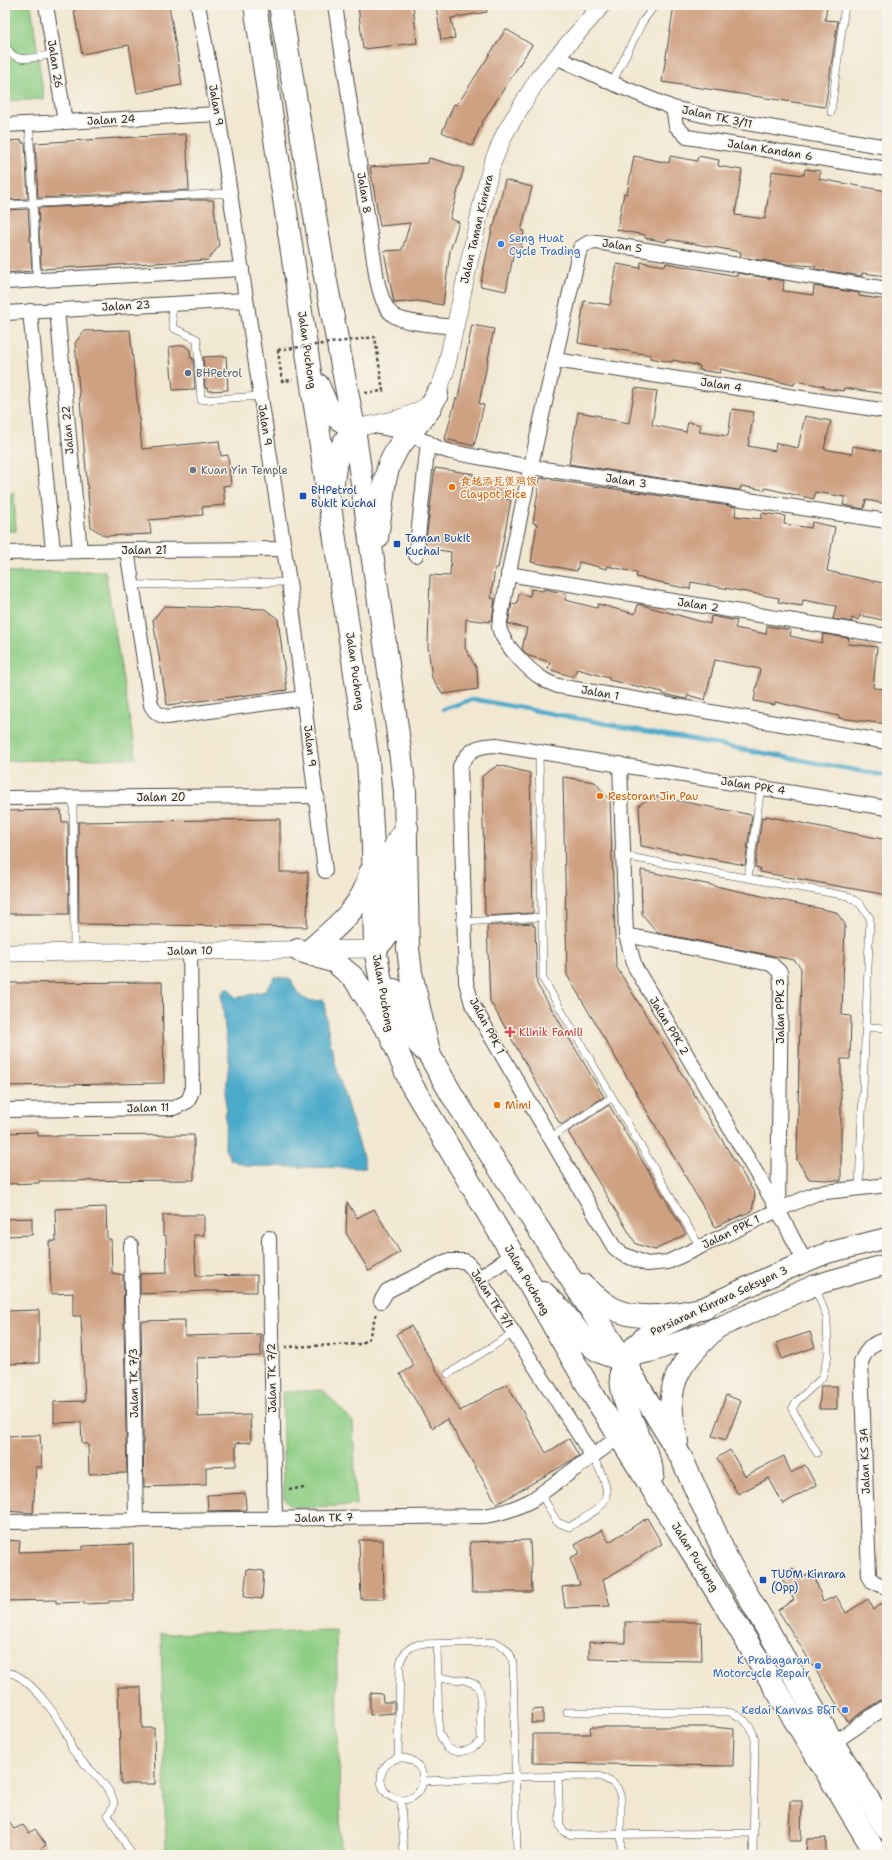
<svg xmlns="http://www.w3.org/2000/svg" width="892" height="1860" font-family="'Shantell Sans','LXGW WenKai TC',sans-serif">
  <rect width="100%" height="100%" fill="#f7f3e8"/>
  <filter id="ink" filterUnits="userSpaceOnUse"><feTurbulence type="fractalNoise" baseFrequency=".025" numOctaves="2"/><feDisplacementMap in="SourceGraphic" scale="8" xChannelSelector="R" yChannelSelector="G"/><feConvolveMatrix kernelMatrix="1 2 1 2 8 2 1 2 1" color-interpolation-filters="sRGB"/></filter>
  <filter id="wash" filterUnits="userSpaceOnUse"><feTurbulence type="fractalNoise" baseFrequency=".012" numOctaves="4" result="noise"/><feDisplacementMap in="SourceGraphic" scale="16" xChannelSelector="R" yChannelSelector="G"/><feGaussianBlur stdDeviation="0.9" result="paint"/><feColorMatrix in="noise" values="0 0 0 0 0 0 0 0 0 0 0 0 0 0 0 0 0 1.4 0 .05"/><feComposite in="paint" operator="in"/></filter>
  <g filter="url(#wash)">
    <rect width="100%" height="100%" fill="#f2e8d2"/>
    <!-- green -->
    <g fill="#8ece85" stroke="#5c7c58">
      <polygon points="5,5 31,5 44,99 5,101"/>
      <polygon points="14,493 16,531 5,531 5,494"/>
      <polygon points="105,571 136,758 5,761 5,572"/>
      <polygon points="323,1390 353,1422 356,1505 293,1508 284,1498 282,1392"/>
      <polygon points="336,1630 341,1854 166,1855 161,1634"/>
    </g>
    <!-- water -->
    <path fill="#4caaca" stroke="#3c6a7a" d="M 275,977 L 291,979 C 298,997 304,1003 324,1000 C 329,1058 351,1112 366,1168 L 248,1166 L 231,1160 L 225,1149 L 226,1091 L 229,1061 L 221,994 L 227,987 L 236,998 L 265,991 Z"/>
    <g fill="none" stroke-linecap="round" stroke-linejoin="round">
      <!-- stream -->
      <polyline stroke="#4caaca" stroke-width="4.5" points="443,709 473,699 887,776"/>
    </g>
    <g id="blocks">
      <!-- building -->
      <g fill="#cfa183">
        <polygon points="73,5 169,5 182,85 137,93 129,45 82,54"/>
        <polygon points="358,5 413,5 417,43 363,49"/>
        <polygon points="436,5 486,5 487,12 451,18 455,38 441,40"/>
        <polygon points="674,5 827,5 825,20 838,21 825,107 662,82"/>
        <polygon points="506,29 532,45 482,123 472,146 442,132 454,104 457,105"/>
        <polygon points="186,134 189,190 38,198 35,143"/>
        <polygon points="22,140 22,143 25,143 28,199 5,200 5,141"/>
        <polygon points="634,156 669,163 670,156 697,161 698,156 719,160 718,166 742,170 735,215 765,219 772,171 804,175 805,169 821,171 819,179 887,191 887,276 862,273 862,276 815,269 815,266 787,264 740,257 741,252 667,239 666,242 645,238 645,235 617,230 624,193 627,194"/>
        <polygon points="429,158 464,168 450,219 459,222 450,251 443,305 417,301 394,303 384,251 402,250 410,223 380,226 370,167 428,163"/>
        <polygon points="505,180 532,187 521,231 524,231 521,248 515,247 506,291 480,286 493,225 494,226"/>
        <polygon points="189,200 213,200 219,246 208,260 41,269 38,208"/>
        <polygon points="28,209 32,271 5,273 5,210"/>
        <polygon points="641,262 665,266 666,263 737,276 738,273 784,281 783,291 813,295 814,286 859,293 859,296 887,300 887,394 844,388 843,391 824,388 824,386 795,381 794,385 720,369 720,373 699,370 700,366 673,360 672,362 650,358 650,355 578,343 584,301 610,305 617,264 640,268"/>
        <polygon points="472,325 494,329 479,404 484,405 474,446 445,439 456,398 458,398"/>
        <polygon points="130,330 142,449 219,441 221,456 228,455 231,485 223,486 225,505 202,507 203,515 149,520 151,534 105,536 91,527 75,343 84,331"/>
        <polygon points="184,345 190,350 191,358 193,358 195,389 173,390 169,347"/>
        <polygon points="226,356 228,390 208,391 207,388 205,388 203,357"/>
        <polygon points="635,388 657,391 652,425 686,432 688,422 701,425 699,432 728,436 732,409 754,412 748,446 775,451 776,443 798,448 805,416 831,421 824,449 852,454 853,446 887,452 887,504 866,500 864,509 843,505 845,497 815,492 814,499 765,488 765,490 741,486 740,490 738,490 569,464 578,412 601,416 601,418 629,423"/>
        <polygon points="435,468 474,474 473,477 506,484 503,498 511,500 498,568 495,568 491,598 495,599 492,620 489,620 489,622 466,619 465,648 477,669 478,689 443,694 432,678 428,647 430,575 450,576 451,552 425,548"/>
        <polygon points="540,478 736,507 735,516 761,519 762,513 785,516 784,524 811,528 812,522 835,527 827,571 887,584 887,621 860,615 859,620 852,618 852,622 833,619 836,606 803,600 802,606 778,602 779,598 691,582 690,589 664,584 664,583 636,577 637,573 608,566 607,569 579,562 577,571 531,562 537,524 533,523"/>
        <polygon points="531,589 543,591 544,589 567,594 565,600 597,608 598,604 635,614 638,604 710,624 711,616 737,621 735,628 766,634 767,626 791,630 790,636 822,643 823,634 849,638 848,644 877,647 873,688 887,689 887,724 839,718 839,716 775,702 775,705 754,701 760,669 715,660 705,700 688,695 687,699 681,698 663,694 663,692 609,680 609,678 577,669 574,677 548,669 550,662 529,656 522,649 527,628 508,624 512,603 517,604 519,593 530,596"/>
        <polygon points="164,606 265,609 278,619 287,690 167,705 153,620"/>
        <polygon points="498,765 530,773 533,913 487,916 485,914 482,776"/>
        <polygon points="563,777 595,782 610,801 616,966 755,1194 752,1211 715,1227 567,975"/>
        <polygon points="653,796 752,815 745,865 641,846 639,805"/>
        <polygon points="61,810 62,822 68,822 69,914 5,914 5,811"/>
        <polygon points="766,816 887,840 887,895 760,872 760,868 755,867 762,817 766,818"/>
        <polygon points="280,819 280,872 308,872 307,927 79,924 78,822"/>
        <polygon points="641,870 836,912 845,924 842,1015 851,1016 850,1059 841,1059 841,1181 809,1179 797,1160 801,968 794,960 658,933 642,914"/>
        <polygon points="533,923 533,926 535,926 537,984 604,1097 563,1124 560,1124 490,1001 487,926"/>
        <polygon points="162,982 164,1083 5,1086 5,983"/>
        <polygon points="609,1105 686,1234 655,1250 636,1244 568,1132"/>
        <polygon points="38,1132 38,1136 194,1135 194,1180 39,1181 39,1183 5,1184 5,1133"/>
        <polygon points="347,1202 357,1218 374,1209 400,1252 369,1271 346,1233"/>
        <polygon points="106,1207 107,1239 111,1239 112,1273 123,1275 127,1473 89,1474 88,1444 82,1444 81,1422 54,1423 54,1402 85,1401 81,1316 73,1316 73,1293 51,1294 49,1241 56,1241 55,1209"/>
        <polygon points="163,1215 204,1215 204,1235 194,1235 196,1276 257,1275 257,1292 207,1291 140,1294 140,1274 167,1273 166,1235 163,1235"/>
        <polygon points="32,1218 32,1235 5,1236 5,1219"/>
        <polygon points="39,1310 39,1363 5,1364 5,1311"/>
        <polygon points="185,1320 185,1336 261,1334 261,1356 197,1358 198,1417 250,1415 251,1442 236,1443 236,1466 206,1467 206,1485 144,1487 141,1321"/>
        <polygon points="411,1326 460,1411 507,1384 546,1453 569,1439 579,1456 497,1504 447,1419 432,1428 400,1374 414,1366 396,1334"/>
        <polygon points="810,1332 815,1347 782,1359 776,1343"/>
        <polygon points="821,1386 837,1386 837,1409 819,1409"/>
        <polygon points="726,1395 741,1401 726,1440 712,1436"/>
        <polygon points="40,1435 42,1467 36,1467 33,1513 5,1511 5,1436"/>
        <polygon points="730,1450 745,1476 784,1456 791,1473 805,1465 816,1485 783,1504 769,1478 738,1494 717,1458"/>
        <polygon points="245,1493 246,1510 208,1511 207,1495"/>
        <polygon points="647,1518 662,1544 603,1580 610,1606 565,1608 562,1587 580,1585 570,1558 580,1553 575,1544 602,1530 609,1542"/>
        <polygon points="5,1540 20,1541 19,1552 83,1550 83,1546 133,1544 134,1601 109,1601 109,1603 84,1604 84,1602 56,1603 56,1600 5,1601"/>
        <polygon points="359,1540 383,1540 384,1599 361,1599"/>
        <polygon points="530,1540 532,1592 472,1592 470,1542"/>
        <polygon points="793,1568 799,1579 813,1572 823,1602 836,1596 846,1613 868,1599 874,1610 882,1603 887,1611 887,1698 882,1699 848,1722 778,1610 794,1600 780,1575"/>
        <polygon points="247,1569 264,1571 262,1599 244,1597"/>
        <polygon points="625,1622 701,1622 702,1661 589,1659 589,1642 625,1643"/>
        <polygon points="118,1687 141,1687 142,1728 154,1728 155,1784 121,1784"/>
        <polygon points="370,1693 382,1694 383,1702 394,1702 394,1713 370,1715"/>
        <polygon points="543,1709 543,1723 531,1723 532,1710"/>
        <polygon points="590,1727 711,1727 734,1729 733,1766 533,1763 533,1734 591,1734"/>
        <polygon points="790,1801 802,1801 801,1841 789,1841"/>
        <polygon points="5,1815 14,1829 23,1825 29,1833 35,1829 46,1845 40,1850 43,1855 5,1855"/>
        <polygon points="826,1838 826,1855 806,1855 807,1839"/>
      </g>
    </g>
  </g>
  <g filter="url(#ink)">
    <use href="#blocks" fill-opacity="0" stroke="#494744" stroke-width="1"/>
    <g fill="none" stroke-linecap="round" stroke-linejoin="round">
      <!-- service casing -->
      <g stroke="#494744" stroke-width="8">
        <g id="service">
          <path d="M 5,43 C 13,67 34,57 54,54"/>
          <polyline points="612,83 643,21 655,5"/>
          <polyline points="831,112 845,5"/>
          <polyline points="29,124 37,280"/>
          <polyline points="5,205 230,193"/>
          <polyline points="171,304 173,328 197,339 201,400 260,396"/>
          <polyline points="134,585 289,582"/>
          <polyline points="539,752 543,979 700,1247"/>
          <polyline points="73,798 74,952"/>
          <polyline points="623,856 848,896 860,904 870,918 859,1188"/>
          <polyline points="748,878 761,787"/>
          <polyline points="464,922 542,917"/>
          <polyline points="866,1027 887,1028"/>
          <polyline points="550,1138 611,1098"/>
          <polyline points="815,1286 827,1318 828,1356 822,1378 797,1401 792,1409 817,1453"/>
          <polyline points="448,1374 514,1333"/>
          <path d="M 541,1494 L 557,1522 L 569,1527 C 607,1504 618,1502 593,1457"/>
          <path d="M 437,1644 L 439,1733 L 447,1748 C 461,1755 471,1751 481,1741 L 480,1692 L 477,1685 L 464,1680 L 438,1678"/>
          <path d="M 5,1673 C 8,1673 12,1673 14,1674 C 34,1683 59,1718 68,1737 C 70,1741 70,1745 72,1749 C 82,1764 107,1782 113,1799 C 116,1805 111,1810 108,1815 L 132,1855"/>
          <path d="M 567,1712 L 729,1712 C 743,1717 751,1724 755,1739 L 753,1855"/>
          <circle cx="402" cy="1779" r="21"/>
          <path d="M 398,1758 L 400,1665 C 402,1653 408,1647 420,1644 L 495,1642 C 506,1647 512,1653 513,1665 L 517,1855"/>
          <polyline points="558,1776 560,1826 564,1832 572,1835 754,1833"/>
          <polyline points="423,1781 515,1777 600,1776 613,1783 618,1789 621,1798 621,1855"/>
          <polyline points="401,1801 404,1855"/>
        </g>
      </g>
      <!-- minor casing -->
      <g stroke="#494744" stroke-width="16">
        <g id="minor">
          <polyline points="46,5 65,122"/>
          <polyline points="198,5 218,114 289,582 325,871"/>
          <path d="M 335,5 L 377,280 C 380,292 383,307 393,315 C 404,324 440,325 455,327"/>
          <polyline points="556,57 612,83 673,108 711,117 887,147"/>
          <polyline points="673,108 676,126 687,137 887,169"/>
          <polyline points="5,125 218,114"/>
          <polyline points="5,282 242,269"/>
          <path d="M 887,289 L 597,242 L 588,243 L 580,248 C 552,374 521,500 499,627 C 502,643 529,671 543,679 C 547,682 553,684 558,686 L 887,742"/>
          <polyline points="57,310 80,551"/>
          <polyline points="30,311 53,551"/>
          <polyline points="5,313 246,300"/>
          <polyline points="555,360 887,411"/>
          <polyline points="374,426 408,433 438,448 451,452 531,467 887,521"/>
          <path d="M 127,550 L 151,705 C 155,713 159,715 167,717 L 304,698"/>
          <polyline points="5,553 127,550 283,549"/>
          <polyline points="416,555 428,442"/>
          <polyline points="508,574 887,636"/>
          <polyline points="620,764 626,935 635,967 778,1210 805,1262"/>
          <polyline points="5,798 317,796"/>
          <path d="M 887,808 L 496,745 C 476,746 470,749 460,766 L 466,982 L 472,1004 L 614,1247 L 622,1254 L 647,1264 L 668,1262 L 778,1210 L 817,1193 L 887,1185"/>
          <polyline points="626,935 771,964 780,972 781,985 778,1209"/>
          <polyline points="5,1110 174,1108 188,1101 192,1091 190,951"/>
          <polyline points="269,1238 275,1519"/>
          <polyline points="131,1245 136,1521"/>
          <polyline points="479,1278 513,1255"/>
          <polyline points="381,1301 387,1291 447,1261 465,1261 472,1268 593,1457"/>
          <path d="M 887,1340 C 873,1341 866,1350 861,1362 L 869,1575 L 872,1581 L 883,1586 L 887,1586"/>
          <path d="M 5,1522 L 484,1516 C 502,1514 516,1508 532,1500 L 619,1437"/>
          <polyline points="833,1743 887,1706"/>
        </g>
      </g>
      <!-- tertiary casing -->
      <g stroke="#494744" stroke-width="18">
        <g id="tertiary">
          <path d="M 354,428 C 376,424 415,418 431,402 C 438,394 441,383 445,373 L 484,194 L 492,164 L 505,133 L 539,77 L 602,5"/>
          <polyline points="5,953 375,949"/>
        </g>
      </g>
      <!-- secondary casing -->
      <g stroke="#494744" stroke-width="22">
        <g id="secondary">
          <polyline points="622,1358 647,1334 771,1276 827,1253 887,1238"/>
          <polyline points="622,1358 654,1351 715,1329 815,1285 887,1264"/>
        </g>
      </g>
      <!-- primary casing -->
      <g stroke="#494744" stroke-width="24">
        <g id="primary">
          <polyline points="255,5 368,760 373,846 375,949 391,1036 411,1084 513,1255 592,1393 704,1571 877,1855"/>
          <polyline points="280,5 324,271 354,428 397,727 405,791 408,948 411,973 430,1056 452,1095 622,1358 682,1459 728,1561 833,1743 887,1829"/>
          <path d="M 318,385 C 328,408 330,417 354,428"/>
          <path d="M 333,483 C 335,459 339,447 354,428"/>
          <polyline points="377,538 385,480 389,465 397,449 429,410 437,394"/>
          <polyline points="375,949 387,936 391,922 390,857 398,840 407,828"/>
          <polyline points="298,950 335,962 354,978 385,1027"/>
          <path d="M 310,950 C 334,929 364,906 370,873"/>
          <path d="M 394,990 C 397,1012 409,1036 425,1051"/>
          <path d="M 583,1285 C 592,1293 601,1302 612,1308 C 640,1323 676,1314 705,1308"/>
          <path d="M 543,1292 C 551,1300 560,1308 567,1317 C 584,1338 592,1355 622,1358"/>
          <path d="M 622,1358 C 617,1389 629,1414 641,1442 C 646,1452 651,1464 653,1475"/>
          <path d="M 677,1441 C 663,1385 676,1367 715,1329"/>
        </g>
      </g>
      <!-- path -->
      <g stroke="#494744" stroke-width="2.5" stroke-dasharray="3 3" stroke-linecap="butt">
        <polyline points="278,350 282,381 293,380"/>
        <polyline points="365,393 383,391 375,337"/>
        <polyline points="285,1347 361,1344 369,1338 376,1314"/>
        <polyline points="289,1489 307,1488"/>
      </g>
      <!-- service -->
      <use href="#service" stroke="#fff" stroke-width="7"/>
      <!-- minor -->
      <use href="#minor" stroke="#fff" stroke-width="14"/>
      <!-- tertiary -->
      <use href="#tertiary" stroke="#fff" stroke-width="17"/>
      <!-- secondary -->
      <use href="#secondary" stroke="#fff" stroke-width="20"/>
      <!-- primary -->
      <use href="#primary" stroke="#fff" stroke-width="22"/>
      <!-- path-bridge -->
      <polyline stroke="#494744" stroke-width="2.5" stroke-dasharray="3 3" stroke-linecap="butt" points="278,350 375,337"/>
    </g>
  </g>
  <!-- markers -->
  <g fill="#3f7fe0" stroke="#f7f3e8" stroke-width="1.5">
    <circle cx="501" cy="244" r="4"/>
    <circle cx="818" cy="1666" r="4"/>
    <circle cx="845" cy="1710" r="4"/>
  </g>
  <circle fill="#5c6f8a" stroke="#f7f3e8" stroke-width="1.5" cx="188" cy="373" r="4"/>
  <circle fill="#6b7280" stroke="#f7f3e8" stroke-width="1.5" cx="193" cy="470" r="4"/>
  <g fill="#e8710a" stroke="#f7f3e8" stroke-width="1.5">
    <circle cx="452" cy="487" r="4"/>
    <circle cx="600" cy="796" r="4"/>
    <circle cx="497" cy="1105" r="4"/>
  </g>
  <g fill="#1a4fb4" stroke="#f7f3e8" stroke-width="1.5">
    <rect x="299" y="492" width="8" height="8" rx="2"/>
    <rect x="393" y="540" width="8" height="8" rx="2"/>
    <rect x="759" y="1576" width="8" height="8" rx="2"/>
  </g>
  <path fill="#e0444e" stroke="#f7f3e8" stroke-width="1.5" d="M508 1026h4v4h4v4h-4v4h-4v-4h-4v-4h4z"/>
  <g text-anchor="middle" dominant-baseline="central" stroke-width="3" stroke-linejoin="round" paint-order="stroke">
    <!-- street labels -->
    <g font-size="11" fill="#2b2b2b" stroke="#f7f3e8">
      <text transform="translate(55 64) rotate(81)">Jalan 26</text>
      <text transform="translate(216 105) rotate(80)">Jalan 9</text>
      <text transform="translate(717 117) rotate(12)">Jalan TK 3/11</text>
      <text transform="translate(111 120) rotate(-3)">Jalan 24</text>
      <text transform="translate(770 150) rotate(9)">Jalan Kandan 6</text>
      <text transform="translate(364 193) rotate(81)">Jalan 8</text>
      <text transform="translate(477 229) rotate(-77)">Jalan Taman Kinrara</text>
      <text transform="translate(622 246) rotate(9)">Jalan 5</text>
      <text transform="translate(126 306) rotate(-3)">Jalan 23</text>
      <text transform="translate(307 350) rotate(82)">Jalan Puchong</text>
      <text transform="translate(721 385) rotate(9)">Jalan 4</text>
      <text transform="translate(265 425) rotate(81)">Jalan 9</text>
      <text transform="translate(68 430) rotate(-95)">Jalan 22</text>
      <text transform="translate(626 481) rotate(9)">Jalan 3</text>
      <text x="144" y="550">Jalan 21</text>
      <text transform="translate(698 605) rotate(9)">Jalan 2</text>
      <text transform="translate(355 671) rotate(82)">Jalan Puchong</text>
      <text transform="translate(600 693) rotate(10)">Jalan 1</text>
      <text transform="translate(310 746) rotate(83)">Jalan 9</text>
      <text transform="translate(753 786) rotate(9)">Jalan PPK 4</text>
      <text x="161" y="797">Jalan 20</text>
      <text transform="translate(190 951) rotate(-1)">Jalan 10</text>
      <text transform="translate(383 993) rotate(80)">Jalan Puchong</text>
      <text transform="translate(780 1011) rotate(-90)">Jalan PPK 3</text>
      <text transform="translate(487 1026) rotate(62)">Jalan PPK 1</text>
      <text transform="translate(669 1026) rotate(59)">Jalan PPK 2</text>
      <text transform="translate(148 1108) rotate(-2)">Jalan 11</text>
      <text transform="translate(731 1232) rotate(-26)">Jalan PPK 1</text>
      <text transform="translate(527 1280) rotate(60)">Jalan Puchong</text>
      <text transform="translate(492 1299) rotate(57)">Jalan TK 7/1</text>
      <text transform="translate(719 1301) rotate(-25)">Persiaran Kinrara Seksyen 3</text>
      <text transform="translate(272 1378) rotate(-91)">Jalan TK 7/2</text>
      <text transform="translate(134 1383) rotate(-91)">Jalan TK 7/3</text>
      <text transform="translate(865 1461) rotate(-92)">Jalan KS 3A</text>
      <text transform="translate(324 1518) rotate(-1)">Jalan TK 7</text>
      <text transform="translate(695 1557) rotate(58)">Jalan Puchong</text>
    </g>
    <!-- shop labels -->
    <g font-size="11" fill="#366cbe" stroke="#f7f3e8" text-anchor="end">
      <text x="509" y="238" text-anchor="start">Seng Huat<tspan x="509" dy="13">Cycle Trading</tspan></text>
      <text x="810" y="1660">K Prabagaran<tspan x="810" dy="13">Motorcycle Repair</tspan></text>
      <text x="837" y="1710">Kedai Kanvas B&amp;T</text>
    </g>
    <!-- service labels -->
    <g font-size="11" fill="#4e5e75" stroke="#f7f3e8" text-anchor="start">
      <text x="196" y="373">BHPetrol</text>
    </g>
    <!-- worship labels -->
    <g font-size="11" fill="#5b616d" stroke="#f7f3e8" text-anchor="start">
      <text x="201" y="470">Kuan Yin Temple</text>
    </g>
    <!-- food labels -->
    <g font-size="11" fill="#c56008" stroke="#f7f3e8" text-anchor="start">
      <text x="460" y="481">食越添瓦煲鸡饭<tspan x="460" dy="13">Claypot Rice</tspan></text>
      <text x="608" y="796">Restoran Jin Pau</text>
      <text x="505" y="1105">Mimi</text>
    </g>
    <!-- transit labels -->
    <g font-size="11" fill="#164399" stroke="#f7f3e8" text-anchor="start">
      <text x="311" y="490">BHPetrol<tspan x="311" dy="13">Bukit Kuchai</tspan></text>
      <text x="405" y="538">Taman Bukit<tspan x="405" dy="13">Kuchai</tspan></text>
      <text x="771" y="1574">TUDM Kinrara<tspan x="771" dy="13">(Opp)</tspan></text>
    </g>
    <!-- health labels -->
    <g font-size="11" fill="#be3a42" stroke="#f7f3e8" text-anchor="start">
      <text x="519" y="1032">Klinik Famili</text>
    </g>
  </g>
  <!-- margin -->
  <rect width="892" height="1860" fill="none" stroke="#f7f3e8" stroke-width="20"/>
</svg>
